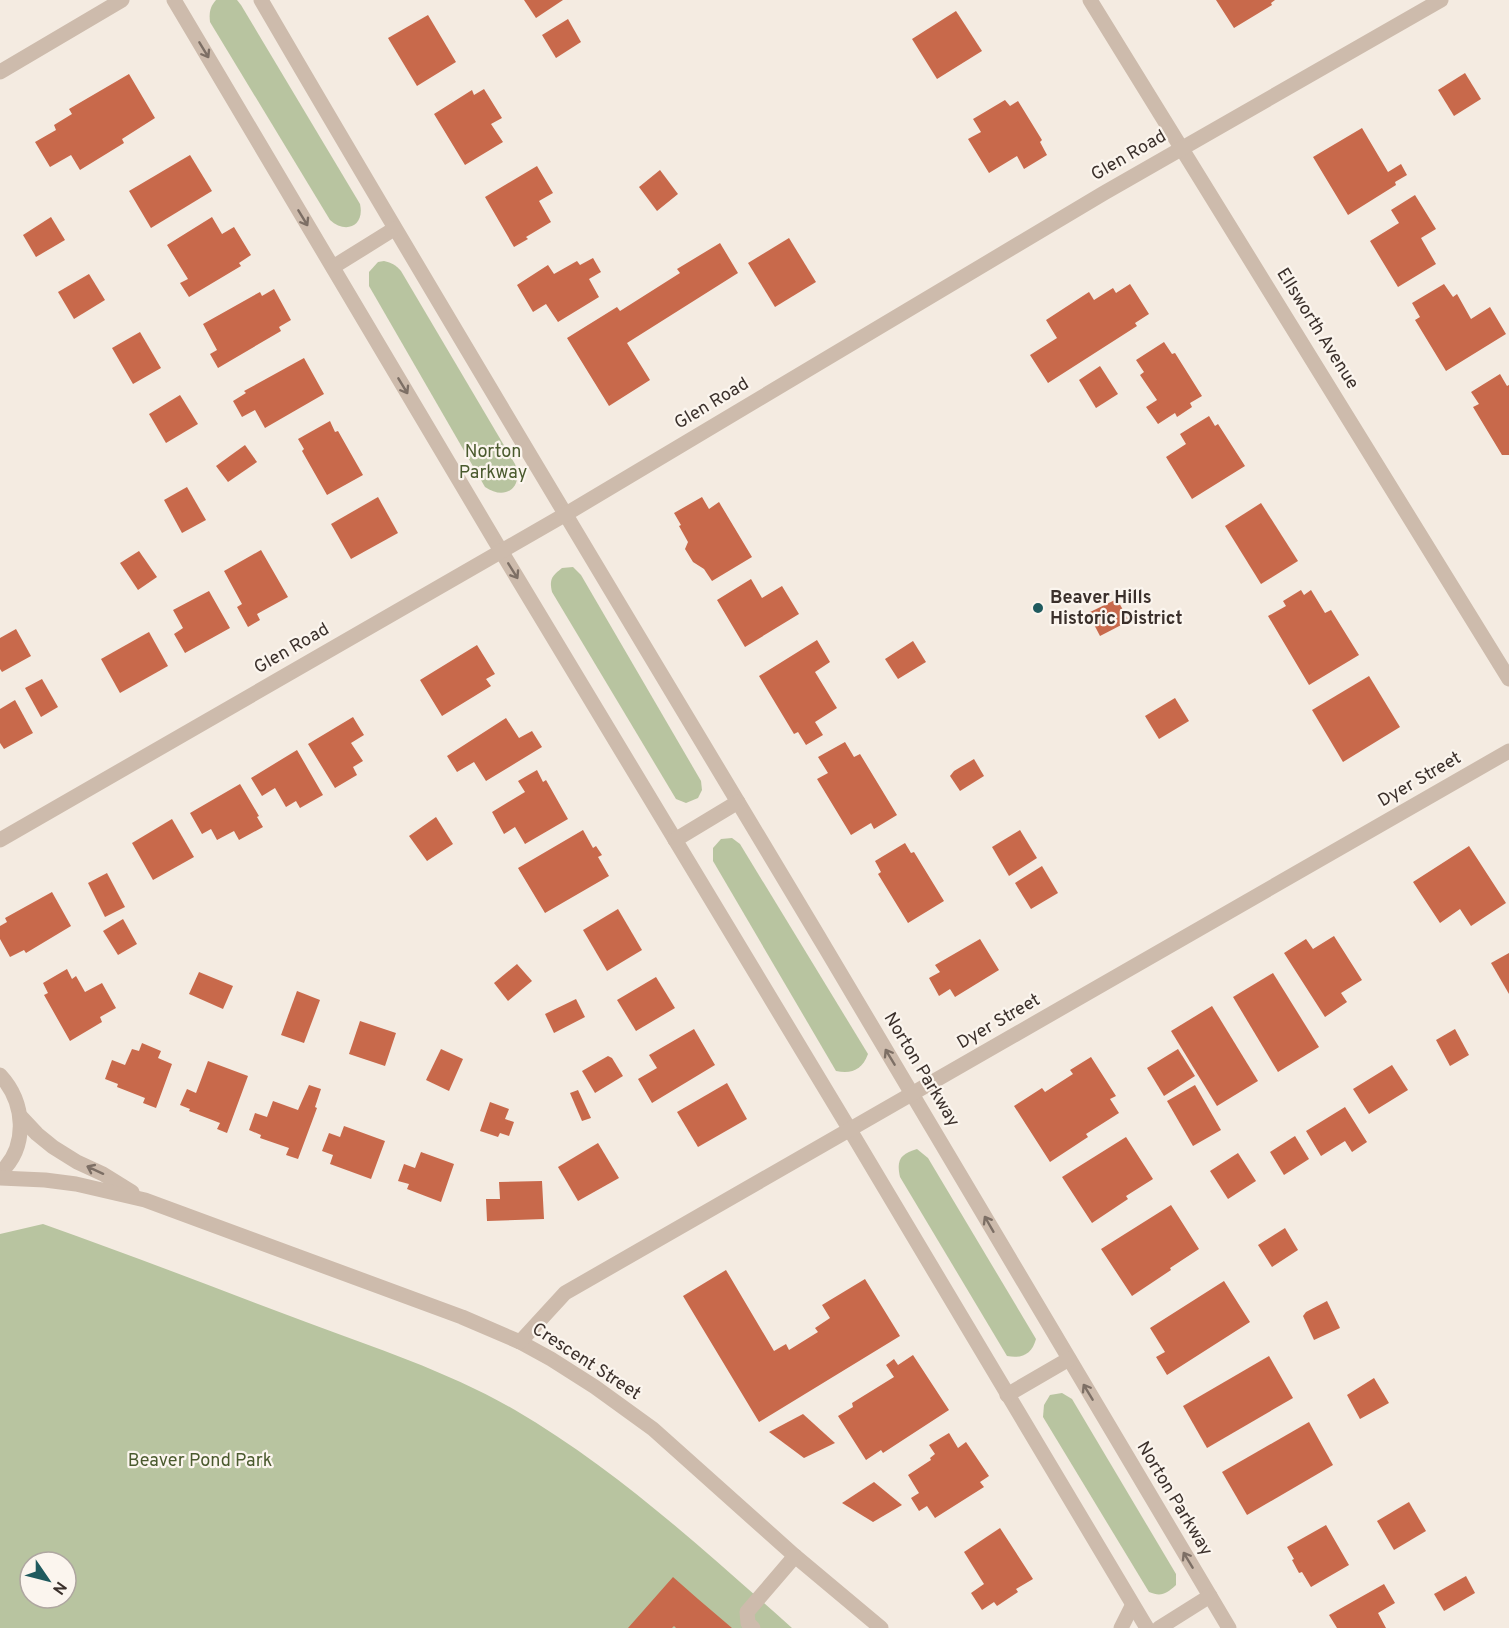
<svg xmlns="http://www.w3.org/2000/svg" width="1509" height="1628" font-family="Overpass,sans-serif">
  <rect width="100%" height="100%" fill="#f4ebe1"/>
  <!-- green -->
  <g fill="#b8c4a0" fill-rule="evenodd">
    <path d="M 216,0 L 237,0 L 241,5 L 360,204 C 365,227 345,234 330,220 L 210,22 C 209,12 210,7 216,0 Z"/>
    <path d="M 384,261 C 392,263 396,265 401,271 L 515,464 C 524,488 505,501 485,487 L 369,286 L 369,272 L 378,262 Z"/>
    <path d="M 573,567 L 581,575 L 701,781 L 702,790 L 698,798 L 686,803 L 676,799 L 552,592 C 549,579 552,576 562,568 Z"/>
    <path d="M 732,838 L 740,844 L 868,1054 C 862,1070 852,1074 836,1071 L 713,861 L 713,848 L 721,839 Z"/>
    <path d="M 917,1149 L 928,1158 L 1036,1339 C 1032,1354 1022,1359 1007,1356 L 900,1177 C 896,1159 901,1154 917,1149 Z"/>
    <path d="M 43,1224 C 131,1255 218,1289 306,1322 C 376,1348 449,1372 515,1410 C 616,1469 704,1550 792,1628 L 0,1628 L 0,1234 ZM 30,1562 L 66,1562 L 66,1598 L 30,1598 Z"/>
    <path d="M 1062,1393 L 1072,1399 L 1176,1574 L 1176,1585 C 1166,1594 1161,1597 1149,1592 L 1043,1417 L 1044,1405 L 1050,1395 Z"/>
  </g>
  <!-- building -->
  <g fill="#c8694b">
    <polygon points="524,0 563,0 536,18"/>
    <polygon points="1216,0 1275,0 1271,3 1272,5 1234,28"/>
    <polygon points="956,11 982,51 937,79 912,39"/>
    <polygon points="428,15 456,62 417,86 388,38"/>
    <polygon points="568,19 581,42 556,58 542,35"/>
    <polygon points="1465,73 1481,99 1454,116 1438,90"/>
    <polygon points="129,74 155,118 122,139 124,143 80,170 71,155 50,167 35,142 56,130 54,125 72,114 69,109"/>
    <polygon points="484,89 502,118 491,124 503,142 465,165 434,114 472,90 474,95"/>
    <polygon points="1005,100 1010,106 1018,101 1042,140 1040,142 1047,155 1024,169 1017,156 989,173 968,139 981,132 973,119"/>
    <polygon points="1362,128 1388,172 1401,164 1407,175 1395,182 1396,185 1348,215 1313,157"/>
    <polygon points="190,155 212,191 151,228 129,191"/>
    <polygon points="537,166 553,193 539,201 551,222 526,237 528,239 514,247 485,197"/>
    <polygon points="660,170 678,194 657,211 639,187"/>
    <polygon points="1415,195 1436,229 1421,238 1436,264 1398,287 1370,241 1399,223 1391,210"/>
    <polygon points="51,217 65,240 36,257 23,235"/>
    <polygon points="212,217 222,234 234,227 251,255 239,263 241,266 189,297 180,283 188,279 167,245"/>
    <polygon points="789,238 816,282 775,307 748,263"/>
    <polygon points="720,243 738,273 627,343 650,380 609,406 567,338 617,307 620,311 680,273 677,269"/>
    <polygon points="593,258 601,272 589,279 599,297 558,322 546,304 533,312 517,285 548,265 554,274 577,261 580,265"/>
    <polygon points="89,274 105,300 74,319 58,292"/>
    <polygon points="1130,284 1149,314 1135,323 1137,326 1048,383 1030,355 1057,338 1046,320 1089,292 1094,300 1113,288 1116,293"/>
    <polygon points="1444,284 1453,297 1457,294 1471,319 1490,307 1506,334 1446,371 1415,320 1420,317 1412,303"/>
    <polygon points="274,289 291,320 279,327 281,331 218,368 210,354 217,350 203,324 260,292 262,296"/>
    <polygon points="140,332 161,368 133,384 112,348"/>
    <polygon points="1164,342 1172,354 1175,353 1202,396 1190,403 1192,407 1177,417 1175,413 1158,424 1146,407 1157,400 1140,375 1144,372 1136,360"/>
    <polygon points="304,358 324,394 265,428 255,410 242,417 233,401 246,393 244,391"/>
    <polygon points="1100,366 1118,394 1096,408 1079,380"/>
    <polygon points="1500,374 1507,386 1509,385 1509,455 1502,455 1473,407 1479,404 1471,392"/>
    <polygon points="180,395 198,424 166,443 149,414"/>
    <polygon points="1209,416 1215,426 1218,424 1245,466 1192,499 1166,457 1186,444 1180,434"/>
    <polygon points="330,421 335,432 338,431 363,475 327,495 302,451 304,449 298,439"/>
    <polygon points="245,445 257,462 228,482 216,466"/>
    <polygon points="187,487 206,520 182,533 164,500"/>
    <polygon points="378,497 398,533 351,559 331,524"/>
    <polygon points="702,497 709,509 719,502 752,557 712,581 704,569 693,562 685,549 688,542 679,526 681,525 674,513"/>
    <polygon points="1261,503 1298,561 1261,584 1225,526"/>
    <polygon points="261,550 288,597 257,614 260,620 248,627 237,607 242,604 224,571"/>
    <polygon points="139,551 157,577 138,590 120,563"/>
    <polygon points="751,579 762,598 782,586 799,614 745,647 717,600"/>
    <polygon points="1301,590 1304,595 1311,590 1325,613 1331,610 1359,655 1309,685 1268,616 1286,606 1283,601"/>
    <polygon points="209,591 230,628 185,653 174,634 183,628 173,610"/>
    <polygon points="1117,599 1129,621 1100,636 1088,613"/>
    <polygon points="16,629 31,656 2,672 0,669 0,638"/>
    <polygon points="149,632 168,666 120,693 101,659"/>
    <polygon points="817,640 830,662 815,672 837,708 815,722 823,735 806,745 798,732 794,734 759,676"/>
    <polygon points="913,641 926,662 898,679 885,659"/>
    <polygon points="477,645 495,674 486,679 491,686 442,716 420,680"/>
    <polygon points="1369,676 1400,727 1343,762 1312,710"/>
    <polygon points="42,679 58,707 41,717 25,688"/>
    <polygon points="1175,698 1189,721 1159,739 1145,716"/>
    <polygon points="15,700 33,733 4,749 0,743 0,709"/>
    <polygon points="353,717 364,735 351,743 363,761 353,767 357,775 335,788 308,744"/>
    <polygon points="506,718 519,738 532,731 542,747 486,781 474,762 457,772 447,756"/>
    <polygon points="845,742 854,757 860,754 897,815 874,829 871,823 851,835 817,779 828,773 818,757"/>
    <polygon points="297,750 323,795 300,808 296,801 286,807 275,788 262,796 251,778"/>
    <polygon points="974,759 984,776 960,791 950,776 954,771"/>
    <polygon points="537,770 543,782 546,780 568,819 525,844 515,827 504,834 492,812 525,792 518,781"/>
    <polygon points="240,784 259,816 257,817 263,827 239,840 234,831 217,840 211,829 202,834 190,813"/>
    <polygon points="436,817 453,844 427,861 409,836"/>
    <polygon points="172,819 194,857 153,880 132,843"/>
    <polygon points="583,830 593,848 596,846 602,855 598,857 609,876 545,913 518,868"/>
    <polygon points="1020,830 1037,858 1009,876 992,847"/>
    <polygon points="905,843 911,853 914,852 944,901 908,923 878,874 881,872 875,861"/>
    <polygon points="1469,846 1506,903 1471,926 1460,909 1440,923 1413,882"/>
    <polygon points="1042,866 1058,893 1031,909 1015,883"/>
    <polygon points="107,873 125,907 105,917 88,883"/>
    <polygon points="52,892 71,926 26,953 24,950 10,957 0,939 0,926 7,922 5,918"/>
    <polygon points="618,909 642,950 607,971 583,930"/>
    <polygon points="123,919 137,944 118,955 103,931"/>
    <polygon points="1334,936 1362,980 1341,993 1347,1002 1325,1017 1284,953 1306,939 1313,949"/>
    <polygon points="980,939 999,970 955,997 950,989 939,996 929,978 940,972 935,965"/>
    <polygon points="1509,953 1509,994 1491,963"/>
    <polygon points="517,964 532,981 508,1001 494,983"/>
    <polygon points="67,969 72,979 76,976 85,992 102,983 116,1008 100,1017 102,1022 70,1041 44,995 48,993 43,983"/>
    <polygon points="199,972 233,986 223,1009 189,994"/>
    <polygon points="1273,973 1319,1047 1278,1072 1233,997"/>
    <polygon points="656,977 675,1008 636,1031 617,1000"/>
    <polygon points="297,991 320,1000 304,1043 281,1035"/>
    <polygon points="576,999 585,1017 554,1033 545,1014"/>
    <polygon points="1212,1006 1258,1081 1217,1106 1171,1031"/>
    <polygon points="360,1021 396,1033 385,1066 349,1054"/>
    <polygon points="694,1029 715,1065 652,1103 638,1079 657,1068 649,1055"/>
    <polygon points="1455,1029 1469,1055 1450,1066 1436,1040"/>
    <polygon points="142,1043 161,1051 158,1058 172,1064 156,1108 143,1103 145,1098 117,1087 118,1084 105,1079 112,1060 125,1065 132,1049 139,1051"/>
    <polygon points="441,1049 463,1059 449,1091 426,1080"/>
    <polygon points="1178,1049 1195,1076 1164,1096 1147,1068"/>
    <polygon points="608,1056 612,1058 623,1076 595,1093 582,1071"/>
    <polygon points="1091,1057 1116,1096 1110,1099 1119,1113 1086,1134 1088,1137 1050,1162 1014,1106 1042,1088 1045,1092 1073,1074 1070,1070"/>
    <polygon points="208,1061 248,1076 227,1133 217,1129 220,1123 189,1111 190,1109 180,1105 187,1089 196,1093"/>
    <polygon points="1392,1065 1408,1090 1369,1114 1353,1089"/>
    <polygon points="727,1083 747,1119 698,1147 677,1112"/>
    <polygon points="309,1085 321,1089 315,1107 317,1108 298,1159 286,1155 289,1148 260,1138 261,1135 249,1130 255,1113 267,1117 273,1101 298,1110"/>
    <polygon points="1195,1085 1221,1130 1193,1146 1167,1101"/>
    <polygon points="578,1090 591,1118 582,1121 570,1093"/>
    <polygon points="490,1102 509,1109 505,1119 514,1122 509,1136 500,1133 498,1137 480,1131"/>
    <polygon points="1345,1107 1367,1142 1352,1152 1345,1141 1321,1156 1306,1131"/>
    <polygon points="344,1126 385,1141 371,1179 330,1164 333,1155 322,1151 329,1133 340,1137"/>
    <polygon points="1295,1136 1309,1159 1284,1175 1270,1152"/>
    <polygon points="1126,1137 1153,1179 1126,1196 1128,1199 1092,1223 1062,1177"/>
    <polygon points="598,1143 619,1178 578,1201 558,1167"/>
    <polygon points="421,1152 454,1164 441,1202 407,1189 409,1184 398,1181 404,1164 415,1168"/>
    <polygon points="1238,1153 1256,1181 1228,1199 1210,1171"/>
    <polygon points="542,1181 544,1219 487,1221 486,1199 500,1199 499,1182"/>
    <polygon points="1171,1205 1199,1249 1170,1268 1171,1270 1132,1296 1101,1249"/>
    <polygon points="1285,1228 1298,1250 1272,1267 1258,1245"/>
    <polygon points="726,1270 774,1351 786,1344 789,1350 818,1332 815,1328 830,1318 822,1305 865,1279 900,1336 759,1422 683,1296"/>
    <polygon points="1224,1281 1250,1322 1167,1375 1156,1357 1165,1352 1150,1328"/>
    <polygon points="1327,1301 1340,1328 1314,1340 1303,1316 1306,1312"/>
    <polygon points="913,1355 949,1410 883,1453 881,1450 866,1460 838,1416 853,1407 852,1403 894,1377 886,1365 894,1359 898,1365"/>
    <polygon points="1269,1356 1293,1398 1207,1448 1183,1406"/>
    <polygon points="1374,1378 1389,1403 1360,1419 1347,1395"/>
    <polygon points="803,1414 835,1443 804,1458 769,1432"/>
    <polygon points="1309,1422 1333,1465 1247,1515 1222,1472"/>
    <polygon points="949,1433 958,1448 966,1442 989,1476 980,1482 984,1487 935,1518 927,1506 919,1511 911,1498 919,1493 908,1475 931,1460 930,1458 935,1454 929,1445"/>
    <polygon points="874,1482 902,1505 873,1522 842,1503"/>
    <polygon points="1409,1502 1426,1531 1394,1550 1377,1521"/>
    <polygon points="1326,1525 1349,1565 1311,1587 1302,1572 1299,1573 1292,1560 1294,1559 1287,1547"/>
    <polygon points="1000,1528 1033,1579 1016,1589 1018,1592 997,1606 994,1602 982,1610 971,1593 984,1584 964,1552"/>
    <polygon points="1466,1576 1475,1593 1444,1611 1434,1594"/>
    <polygon points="673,1577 698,1599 732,1628 676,1628 674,1626 672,1628 628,1628"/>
    <polygon points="1384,1584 1395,1603 1378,1613 1386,1628 1337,1628 1329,1615"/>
  </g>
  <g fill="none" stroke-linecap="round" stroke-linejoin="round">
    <!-- minor -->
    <g stroke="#cdbbac" stroke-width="15">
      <polyline points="174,0 501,551 850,1130 1147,1628"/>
      <path d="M 261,0 C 446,318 637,633 826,949 C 961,1175 1093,1403 1229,1628"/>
      <polyline points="1090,0 1509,679"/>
      <polyline points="0,72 122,0"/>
      <polyline points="333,267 394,229"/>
      <polyline points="0,840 566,514 1104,193 1441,0"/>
      <polyline points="675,840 738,802"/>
      <path d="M 0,1075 C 25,1102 29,1146 0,1173"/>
      <polyline points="21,1117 37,1134 53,1147 77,1162 103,1174 132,1192"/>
      <polyline points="0,1178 45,1180 76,1184 145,1200 462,1317 520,1342 551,1359 595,1387 653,1429 795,1556 881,1628"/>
      <polyline points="520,1342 565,1293 1509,751"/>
      <polyline points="1007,1395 1069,1359"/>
      <polyline points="753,1628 748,1623 747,1612 795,1556"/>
      <polyline points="1121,1628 1132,1606"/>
      <polyline points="1159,1628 1210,1596"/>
    </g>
  </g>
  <!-- one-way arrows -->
  <defs><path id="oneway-shaft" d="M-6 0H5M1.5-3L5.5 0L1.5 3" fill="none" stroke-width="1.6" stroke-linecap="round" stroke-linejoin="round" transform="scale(1.5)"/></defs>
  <g stroke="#7d6f65">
    <use href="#oneway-shaft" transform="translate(204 50) rotate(59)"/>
    <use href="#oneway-shaft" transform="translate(303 218) rotate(59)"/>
    <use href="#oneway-shaft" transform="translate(403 386) rotate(59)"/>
    <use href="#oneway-shaft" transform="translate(513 571) rotate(58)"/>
    <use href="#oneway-shaft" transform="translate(890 1057) rotate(-121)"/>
    <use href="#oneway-shaft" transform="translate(95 1170) rotate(-155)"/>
    <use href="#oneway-shaft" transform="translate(989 1224) rotate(-120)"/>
    <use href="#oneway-shaft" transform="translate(1088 1392) rotate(-121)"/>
    <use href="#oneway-shaft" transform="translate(1188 1560) rotate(-121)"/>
  </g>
  <!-- markers -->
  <circle fill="#1f5a5e" stroke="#fbf5ee" stroke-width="2" cx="1038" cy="608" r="6"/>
  <g text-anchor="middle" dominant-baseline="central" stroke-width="4.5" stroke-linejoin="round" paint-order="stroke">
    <!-- street labels -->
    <g font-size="18" fill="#3b302b" stroke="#fbf5ee">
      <text transform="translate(1129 156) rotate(-30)">Glen Road</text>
      <text transform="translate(1317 329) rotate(58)">Ellsworth Avenue</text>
      <text transform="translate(712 404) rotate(-31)">Glen Road</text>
      <text transform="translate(292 649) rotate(-30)">Glen Road</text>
      <text transform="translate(1420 780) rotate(-30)">Dyer Street</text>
      <text transform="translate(999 1022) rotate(-30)">Dyer Street</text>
      <text transform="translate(921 1070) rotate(59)">Norton Parkway</text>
      <text transform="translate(586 1362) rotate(33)">Crescent Street</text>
      <text transform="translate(1174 1499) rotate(59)">Norton Parkway</text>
    </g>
    <!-- park labels -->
    <g font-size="18" fill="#4a5a2e" stroke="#fbf5ee">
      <text x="493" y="452">Norton<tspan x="493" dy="21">Parkway</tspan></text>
      <text x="200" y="1461">Beaver Pond Park</text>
    </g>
    <!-- poi labels -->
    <g font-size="18" font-weight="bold" fill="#3b302b" stroke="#fbf5ee" text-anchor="start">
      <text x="1050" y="598">Beaver Hills<tspan x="1050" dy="21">Historic District</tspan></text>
    </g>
  </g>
  <!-- north arrow -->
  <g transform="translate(48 1580) rotate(125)"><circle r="28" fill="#fbf5ee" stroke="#aea6a0" stroke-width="1.5"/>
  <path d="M0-4.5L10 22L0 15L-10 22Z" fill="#1f5a5e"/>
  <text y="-9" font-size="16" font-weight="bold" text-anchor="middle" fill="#3b302b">N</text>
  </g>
</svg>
